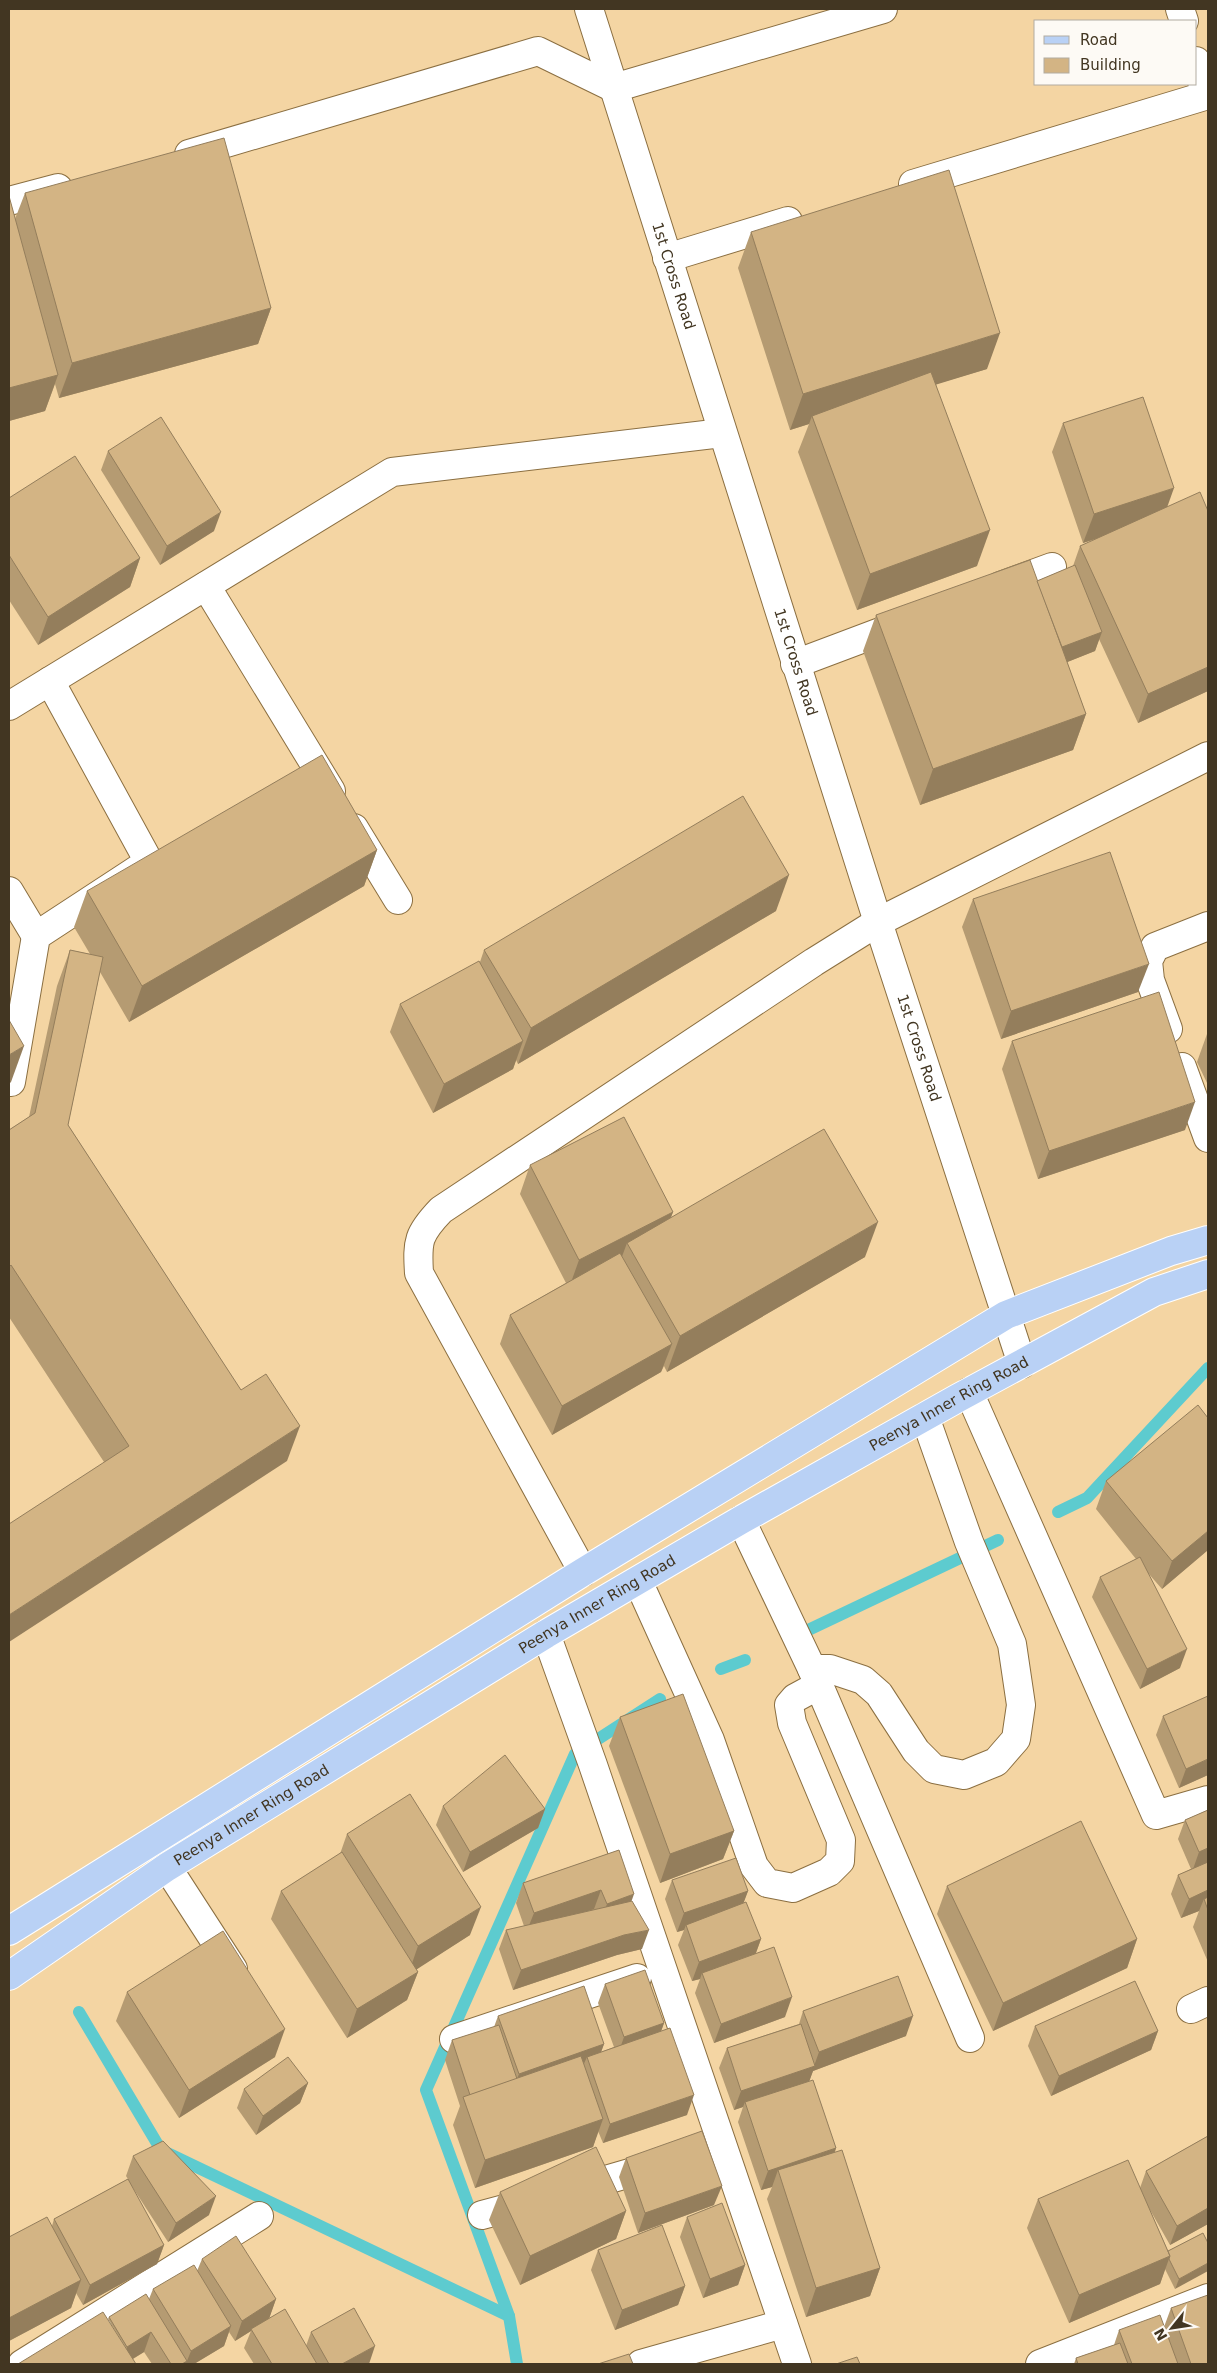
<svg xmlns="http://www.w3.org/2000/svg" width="1217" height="2373" font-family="'DejaVu Sans',sans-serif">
  <rect width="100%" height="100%" fill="#f4d5a3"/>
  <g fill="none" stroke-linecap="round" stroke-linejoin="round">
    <!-- stream -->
    <g stroke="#5dcbcf" stroke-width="12">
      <polyline points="1058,1512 1087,1498 1208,1368"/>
      <polyline points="804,1632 998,1540"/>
      <polyline points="721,1669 745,1660"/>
      <polyline points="79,2012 161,2150 509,2316"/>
      <polyline points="517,2364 509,2316 426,2090 575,1754 660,1699"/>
    </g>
    <!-- minor casing -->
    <g stroke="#8b6f41" stroke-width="30">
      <g id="minor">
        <path id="s1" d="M 589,9 L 878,922 L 1022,1364"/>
        <polyline points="1180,9 1184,21"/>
        <polyline points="1196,61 1206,95"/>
        <polyline points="189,154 538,51 614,88 883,9"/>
        <polyline points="913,184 1208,95"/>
        <polyline points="9,201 58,188"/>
        <polyline points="667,258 788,221"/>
        <polyline points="206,586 331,791"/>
        <polyline points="1000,586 1052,567"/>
        <polyline points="795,664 904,623"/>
        <polyline points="9,706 392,472 722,433"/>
        <polyline points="354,828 398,900"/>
        <polyline points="9,891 36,936"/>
        <polyline points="1168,1029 1150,980 1148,961 1155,947 1208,926"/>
        <polyline points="1182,1067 1208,1138"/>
        <polyline points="11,1082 36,936 149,862 50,681"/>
        <polyline points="969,1392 1156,1815 1208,1800"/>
        <polyline points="741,1520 812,1669 970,2038"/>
        <path d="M 583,1572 L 419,1273 C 417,1241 418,1234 441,1210 L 814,962 L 878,922 L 1208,756"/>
        <polyline points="638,1581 710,1740 754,1866 767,1883 793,1888 829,1872 840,1861 841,1840 792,1723 789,1705 795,1698 819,1685"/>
        <polyline points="546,1634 593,1765 797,2364"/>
        <polyline points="812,1669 830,1669 863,1680 879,1694 916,1751 934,1769 964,1775 996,1762 1016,1739 1021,1705 1012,1644 969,1542 925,1417"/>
        <polyline points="167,1867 233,1969"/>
        <polyline points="1191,2009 1208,2001"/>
        <polyline points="454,2039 637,1978"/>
        <polyline points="575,2189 654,2166"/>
        <polyline points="482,2215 527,2203"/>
        <polyline points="22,2364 259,2216"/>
        <polyline points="641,2364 783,2324"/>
        <polyline points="1040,2364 1208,2298"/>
      </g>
    </g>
    <!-- major casing -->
    <g stroke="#fff" stroke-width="30">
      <g id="major">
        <polyline points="9,1931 583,1572 1006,1315 1171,1251 1208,1240"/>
        <path id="s2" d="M 9,1976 L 167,1867 L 546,1634 L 741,1520 L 958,1398 L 1154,1292 L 1208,1274"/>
      </g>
    </g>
    <!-- minor -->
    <use href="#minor" stroke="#fff" stroke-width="28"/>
    <!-- major -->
    <use href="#major" stroke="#b9d1f5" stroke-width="28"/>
  </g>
  <!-- wall -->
  <g fill="#b59b72">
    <polygon points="25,193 271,308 258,344 59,398 55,384 45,411 9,421 9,196 15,219"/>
    <polygon points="751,232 987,369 936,384 977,566 857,610 798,452 809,424 790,430 738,268"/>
    <polygon points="1063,423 1167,507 1208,511 1208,691 1138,723 1099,639 1095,651 1067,662 1086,714 1073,750 920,805 863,651 876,615 1037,581 1073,566 1080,546 1096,539 1083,543 1052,452"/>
    <polygon points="108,451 214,531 160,565 101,470"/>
    <polygon points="9,498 140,558 130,587 38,645 9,600"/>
    <polygon points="377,850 364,886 129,1022 100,972 68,1125 287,1461 104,1462 9,1317 9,1130 29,1117 57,986 70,950 90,954 74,927 87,891"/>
    <polygon points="973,899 1138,992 1001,1039 962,927"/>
    <polygon points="776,911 518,1064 516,1060 513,1069 433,1113 390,1032 400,1004 480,962 484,950"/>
    <polygon points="1208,1033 1208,1085 1197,1062 1207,1034"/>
    <polygon points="1012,1041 1185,1130 1038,1179 1002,1069"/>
    <polygon points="530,1165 673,1212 671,1217 865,1257 667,1372 664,1366 661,1372 552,1435 500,1344 510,1315 566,1283 520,1194"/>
    <polygon points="1106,1481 1208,1550 1162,1589 1148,1573 1180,1668 1140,1689 1092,1597 1100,1577 1136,1559 1096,1509"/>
    <polygon points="1163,1716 1208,1775 1179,1788 1156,1735"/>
    <polygon points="620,1717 734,1831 723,1859 660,1883 609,1746"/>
    <polygon points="443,1806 545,1809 538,1828 463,1872 436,1825"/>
    <polygon points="1208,1810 1208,1962 1193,1927 1199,1911 1181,1918 1171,1894 1178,1875 1191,1869 1178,1839 1185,1820"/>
    <polygon points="347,1834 470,1935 416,1969 418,1972 407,2000 347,2038 271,1919 281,1891 340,1854"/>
    <polygon points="619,1850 642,1949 617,1955 513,1990 499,1949 506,1930 524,1926 516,1903 523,1883"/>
    <polygon points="672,1880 748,1891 743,1903 761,1939 756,1953 785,2017 714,2043 695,1993 700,1979 692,1981 678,1945 684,1930 677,1932 665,1899"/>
    <polygon points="947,1886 1137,1939 1127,1968 993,2031 937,1914"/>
    <polygon points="605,1984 664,2023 661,2031 687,2115 603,2143 598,2131 593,2147 475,2188 453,2125 460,2106 445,2060 452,2040 494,2027 498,2016 604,2044 601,2052 614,2047 598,2003"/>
    <polygon points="127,1992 275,2057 179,2118 116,2021"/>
    <polygon points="803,2011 906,2036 813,2071 809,2081 836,2148 835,2152 880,2268 870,2296 806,2317 767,2199 772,2187 761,2190 738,2122 743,2107 734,2110 719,2068 727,2048 799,2024"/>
    <polygon points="1035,2026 1158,2031 1151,2050 1051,2096 1028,2046"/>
    <polygon points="308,2083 300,2103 256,2135 237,2108 244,2089"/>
    <polygon points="1208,2136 1208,2224 1170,2245 1149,2208 1168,2251 1203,2233 1175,2289 1165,2269 1160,2284 1069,2323 1027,2228 1038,2199 1140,2188 1146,2171"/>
    <polygon points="133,2156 209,2215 168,2242 131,2185 164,2245 157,2264 83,2305 76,2293 71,2308 9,2341 9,2237 52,2226 54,2219 128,2179 126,2176"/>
    <polygon points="626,2158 714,2205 638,2233 619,2177"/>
    <polygon points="500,2192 626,2211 616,2239 520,2285 489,2220"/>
    <polygon points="687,2217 745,2265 738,2285 703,2298 680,2237"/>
    <polygon points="598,2250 685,2286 678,2305 615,2330 591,2270"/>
    <polygon points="202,2259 276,2299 269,2318 306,2346 311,2332 369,2364 254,2364 244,2348 251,2331 235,2341 229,2332 224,2346 194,2364 152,2364 144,2352 133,2359 108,2319 109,2317 149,2299 153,2289 197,2271"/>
    <polygon points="1171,2308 1208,2364 1074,2364 1076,2358 1114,2345 1119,2330 1164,2327"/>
  </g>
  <!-- shaded-wall -->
  <g fill="#947e5c">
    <polygon points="271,308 258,344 59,398 72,363"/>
    <polygon points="1000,333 987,369 814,422 812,416 809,424 790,430 803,394"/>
    <polygon points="58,375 45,411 9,421 9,388"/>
    <polygon points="1174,488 1164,516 1083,543 1094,514"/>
    <polygon points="221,512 214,531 160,565 167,546"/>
    <polygon points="990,530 977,566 857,610 870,574"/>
    <polygon points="140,558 130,587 38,645 48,617"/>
    <polygon points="1102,632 1095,651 1055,667 1062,647"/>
    <polygon points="1208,667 1208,691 1138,723 1148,694"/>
    <polygon points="1086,714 1073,750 920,805 933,769"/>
    <polygon points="377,850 364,886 129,1022 142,986"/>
    <polygon points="789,875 776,911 518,1064 531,1028"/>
    <polygon points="1149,964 1138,992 1001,1039 1011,1011"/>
    <polygon points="523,1041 513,1069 433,1113 444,1084"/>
    <polygon points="24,1046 11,1082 9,1084 9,1055"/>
    <polygon points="1195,1102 1185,1130 1038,1179 1049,1151"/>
    <polygon points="673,1212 662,1240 627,1243 620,1262 569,1288 579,1260"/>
    <polygon points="878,1222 865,1257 667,1372 680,1336"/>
    <polygon points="672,1344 661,1372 552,1435 562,1406"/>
    <polygon points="300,1426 287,1461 9,1642 9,1615"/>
    <polygon points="1208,1531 1208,1550 1162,1589 1172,1561"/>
    <polygon points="1187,1649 1180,1668 1140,1689 1147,1669"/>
    <polygon points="1208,1759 1208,1775 1179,1788 1186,1769"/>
    <polygon points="545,1809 538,1828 463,1872 470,1852"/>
    <polygon points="734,1831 723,1859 660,1883 670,1854"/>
    <polygon points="1208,1848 1208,1865 1192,1872 1199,1852"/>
    <polygon points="601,1890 594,1909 526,1933 534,1913"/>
    <polygon points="1208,1890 1208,1907 1204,1899 1199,1911 1181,1918 1189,1899"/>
    <polygon points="748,1891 741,1910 686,1925 684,1930 677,1932 684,1913"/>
    <polygon points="634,1894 627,1914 599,1924 607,1904"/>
    <polygon points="481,1907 470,1935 408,1975 418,1946"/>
    <polygon points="649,1930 642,1949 617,1955 513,1990 521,1970 624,1935"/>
    <polygon points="761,1939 754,1958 702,1973 700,1979 692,1981 699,1962"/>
    <polygon points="1137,1939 1127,1968 993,2031 1003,2003"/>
    <polygon points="418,1972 407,2000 347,2038 357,2009"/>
    <polygon points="792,1997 785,2017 714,2043 721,2024"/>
    <polygon points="913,2016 906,2036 813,2071 808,2085 745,2102 743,2107 734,2110 741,2091 814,2066 819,2052"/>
    <polygon points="664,2023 657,2043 617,2057 624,2037"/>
    <polygon points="285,2029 275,2057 179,2118 189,2090"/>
    <polygon points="1158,2031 1151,2050 1051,2096 1059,2076"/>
    <polygon points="604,2044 597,2063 587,2057 582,2068 515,2084 519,2074"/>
    <polygon points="308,2083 300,2103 256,2135 263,2116"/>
    <polygon points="694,2095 687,2115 603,2143 610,2124"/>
    <polygon points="603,2119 593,2147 475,2188 485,2160"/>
    <polygon points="836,2148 829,2168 778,2170 772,2187 761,2190 768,2171"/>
    <polygon points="722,2186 714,2205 638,2233 645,2213"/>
    <polygon points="216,2196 209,2215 168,2242 176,2223"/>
    <polygon points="1208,2208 1208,2224 1170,2245 1177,2226"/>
    <polygon points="626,2211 616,2239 520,2285 530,2256"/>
    <polygon points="164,2245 157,2264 83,2305 90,2285"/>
    <polygon points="1170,2256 1160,2284 1069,2323 1079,2295"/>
    <polygon points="1208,2263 1208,2271 1175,2289 1179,2279"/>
    <polygon points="745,2265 738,2285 703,2298 710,2279"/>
    <polygon points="880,2268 870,2296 806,2317 816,2288"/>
    <polygon points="81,2280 71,2308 9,2341 9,2318"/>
    <polygon points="685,2286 678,2305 615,2330 622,2310"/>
    <polygon points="276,2299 269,2319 251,2329 251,2331 235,2341 242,2321"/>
    <polygon points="231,2326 224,2346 194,2364 182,2364 187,2361 191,2351"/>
    <polygon points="151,2332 144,2352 124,2364 121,2364 127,2347"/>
    <polygon points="375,2346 369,2364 342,2364"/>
  </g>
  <!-- building -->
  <g fill="#d3b484" stroke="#947e5c">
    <polygon points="224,138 271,308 72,363 25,193"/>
    <polygon points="949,170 1000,333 803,394 751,232"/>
    <polygon points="9,196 58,375 9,388"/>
    <polygon points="931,372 990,530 870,574 812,416"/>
    <polygon points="1143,397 1174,488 1094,514 1063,423"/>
    <polygon points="161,417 221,512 167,546 108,451"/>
    <polygon points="75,456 140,558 48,617 9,555 9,498"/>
    <polygon points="1200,492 1208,511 1208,667 1148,694 1080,546"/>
    <polygon points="1030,560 1086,714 933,769 876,615"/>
    <polygon points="1075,565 1102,632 1062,647 1037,581"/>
    <polygon points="322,755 377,850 142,986 87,891"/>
    <polygon points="743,796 789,875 531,1028 484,950"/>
    <polygon points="1110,852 1149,964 1011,1011 973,899"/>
    <polygon points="70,950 103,957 68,1125 241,1390 266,1374 300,1426 9,1615 9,1524 129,1446 11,1265 9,1267 9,1130 35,1113"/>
    <polygon points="479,961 523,1041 444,1084 400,1004"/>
    <polygon points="1159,992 1195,1102 1049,1151 1012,1041"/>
    <polygon points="9,1020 24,1046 9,1055"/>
    <polygon points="624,1117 673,1212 579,1260 530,1165"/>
    <polygon points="824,1129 878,1222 680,1336 627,1243"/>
    <polygon points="620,1253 672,1344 562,1406 510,1315"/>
    <polygon points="1198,1405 1208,1418 1208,1531 1172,1561 1106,1481"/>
    <polygon points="1140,1557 1187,1649 1147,1669 1100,1577"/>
    <polygon points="683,1694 734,1831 670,1854 620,1717"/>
    <polygon points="1208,1696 1208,1759 1186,1769 1163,1716"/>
    <polygon points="505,1755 545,1809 470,1852 443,1806"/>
    <polygon points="410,1794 481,1907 418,1946 347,1834"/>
    <polygon points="1208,1810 1208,1848 1199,1852 1185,1820"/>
    <polygon points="1081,1821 1137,1939 1003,2003 947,1886"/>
    <polygon points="619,1850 634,1894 607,1904 601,1890 534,1913 523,1883"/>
    <polygon points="342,1852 418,1972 357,2009 281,1891"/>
    <polygon points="736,1858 748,1891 684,1913 672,1880"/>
    <polygon points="1208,1862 1208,1890 1189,1899 1178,1875"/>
    <polygon points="1208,1897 1208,1910 1204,1899"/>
    <polygon points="632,1901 649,1930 624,1935 521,1970 506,1930"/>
    <polygon points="746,1902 761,1939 699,1962 686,1925"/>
    <polygon points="223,1931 285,2029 189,2090 127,1992"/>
    <polygon points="774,1947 792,1997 721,2024 702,1973"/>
    <polygon points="645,1970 664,2023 624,2037 605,1984"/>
    <polygon points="898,1976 913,2016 819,2052 803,2011"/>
    <polygon points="1135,1981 1158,2031 1059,2076 1035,2026"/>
    <polygon points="584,1986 604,2044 519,2074 498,2016"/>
    <polygon points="801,2024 815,2066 741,2091 727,2048"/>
    <polygon points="499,2025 517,2079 470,2095 452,2040"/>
    <polygon points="670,2028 694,2095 610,2124 587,2057"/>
    <polygon points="581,2056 603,2119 485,2160 463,2097"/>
    <polygon points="288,2057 308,2083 263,2116 244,2089"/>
    <polygon points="813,2080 836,2148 768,2171 745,2102"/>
    <polygon points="702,2131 722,2186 645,2213 626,2158"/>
    <polygon points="1208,2136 1208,2208 1177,2226 1146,2171"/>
    <polygon points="163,2141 216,2196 176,2223 133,2156"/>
    <polygon points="596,2147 626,2211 530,2256 500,2192"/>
    <polygon points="842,2150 880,2268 816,2288 778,2170"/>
    <polygon points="1128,2160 1170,2256 1079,2295 1038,2199"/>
    <polygon points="128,2179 164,2245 90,2285 54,2219"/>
    <polygon points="722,2203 745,2265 710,2279 687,2217"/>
    <polygon points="47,2217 81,2280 9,2318 9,2237"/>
    <polygon points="662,2225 685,2286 622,2310 598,2250"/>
    <polygon points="1203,2233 1208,2243 1208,2263 1179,2279 1169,2259 1170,2256 1168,2251"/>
    <polygon points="236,2236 276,2299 242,2321 202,2259"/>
    <polygon points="194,2265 231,2326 191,2351 153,2289"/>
    <polygon points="146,2294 187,2361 182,2364 171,2364 151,2332 127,2347 109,2317"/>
    <polygon points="1208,2295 1208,2364 1191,2364 1171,2308"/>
    <polygon points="354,2308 375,2346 342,2364 329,2364 311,2332"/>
    <polygon points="285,2309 317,2364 272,2364 251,2329"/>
    <polygon points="103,2312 136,2364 18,2364"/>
    <polygon points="1160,2315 1178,2364 1132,2364 1119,2330"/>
    <polygon points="1120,2343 1128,2364 1078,2364 1076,2358"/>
    <polygon points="629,2354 633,2364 598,2364"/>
    <polygon points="857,2357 860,2364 836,2364"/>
  </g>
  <g text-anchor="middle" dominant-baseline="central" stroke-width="4.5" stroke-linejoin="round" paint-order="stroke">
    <!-- street labels -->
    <g font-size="15" fill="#423622" stroke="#fdfaf5">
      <text stroke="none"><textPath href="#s1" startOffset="280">1st Cross Road</textPath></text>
      <text stroke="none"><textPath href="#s1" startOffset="685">1st Cross Road</textPath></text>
      <text stroke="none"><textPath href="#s1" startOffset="1090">1st Cross Road</textPath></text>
      <text stroke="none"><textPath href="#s2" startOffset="1101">Peenya Inner Ring Road</textPath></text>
      <text stroke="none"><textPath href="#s2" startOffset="696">Peenya Inner Ring Road</textPath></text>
      <text stroke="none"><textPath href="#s2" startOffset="291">Peenya Inner Ring Road</textPath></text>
    </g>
  </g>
  <!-- border -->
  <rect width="1217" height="2373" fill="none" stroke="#423622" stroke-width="20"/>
  <!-- legend -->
  <rect x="1034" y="20" width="162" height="65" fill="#fdfaf5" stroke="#b2aca1"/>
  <rect x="1044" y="36" width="25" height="8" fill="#b9d1f5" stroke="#b2aca1"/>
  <text x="1080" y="45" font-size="15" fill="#423622">Road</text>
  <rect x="1044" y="58" width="25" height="15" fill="#d3b484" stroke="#b2aca1"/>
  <text x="1080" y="70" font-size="15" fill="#423622">Building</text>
  <!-- north arrow -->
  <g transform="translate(1172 2328) rotate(240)" stroke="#fdfaf5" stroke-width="4" paint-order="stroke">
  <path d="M0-4L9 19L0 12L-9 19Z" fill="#423622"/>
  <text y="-8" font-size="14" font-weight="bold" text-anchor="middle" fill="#423622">N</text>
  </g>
</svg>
